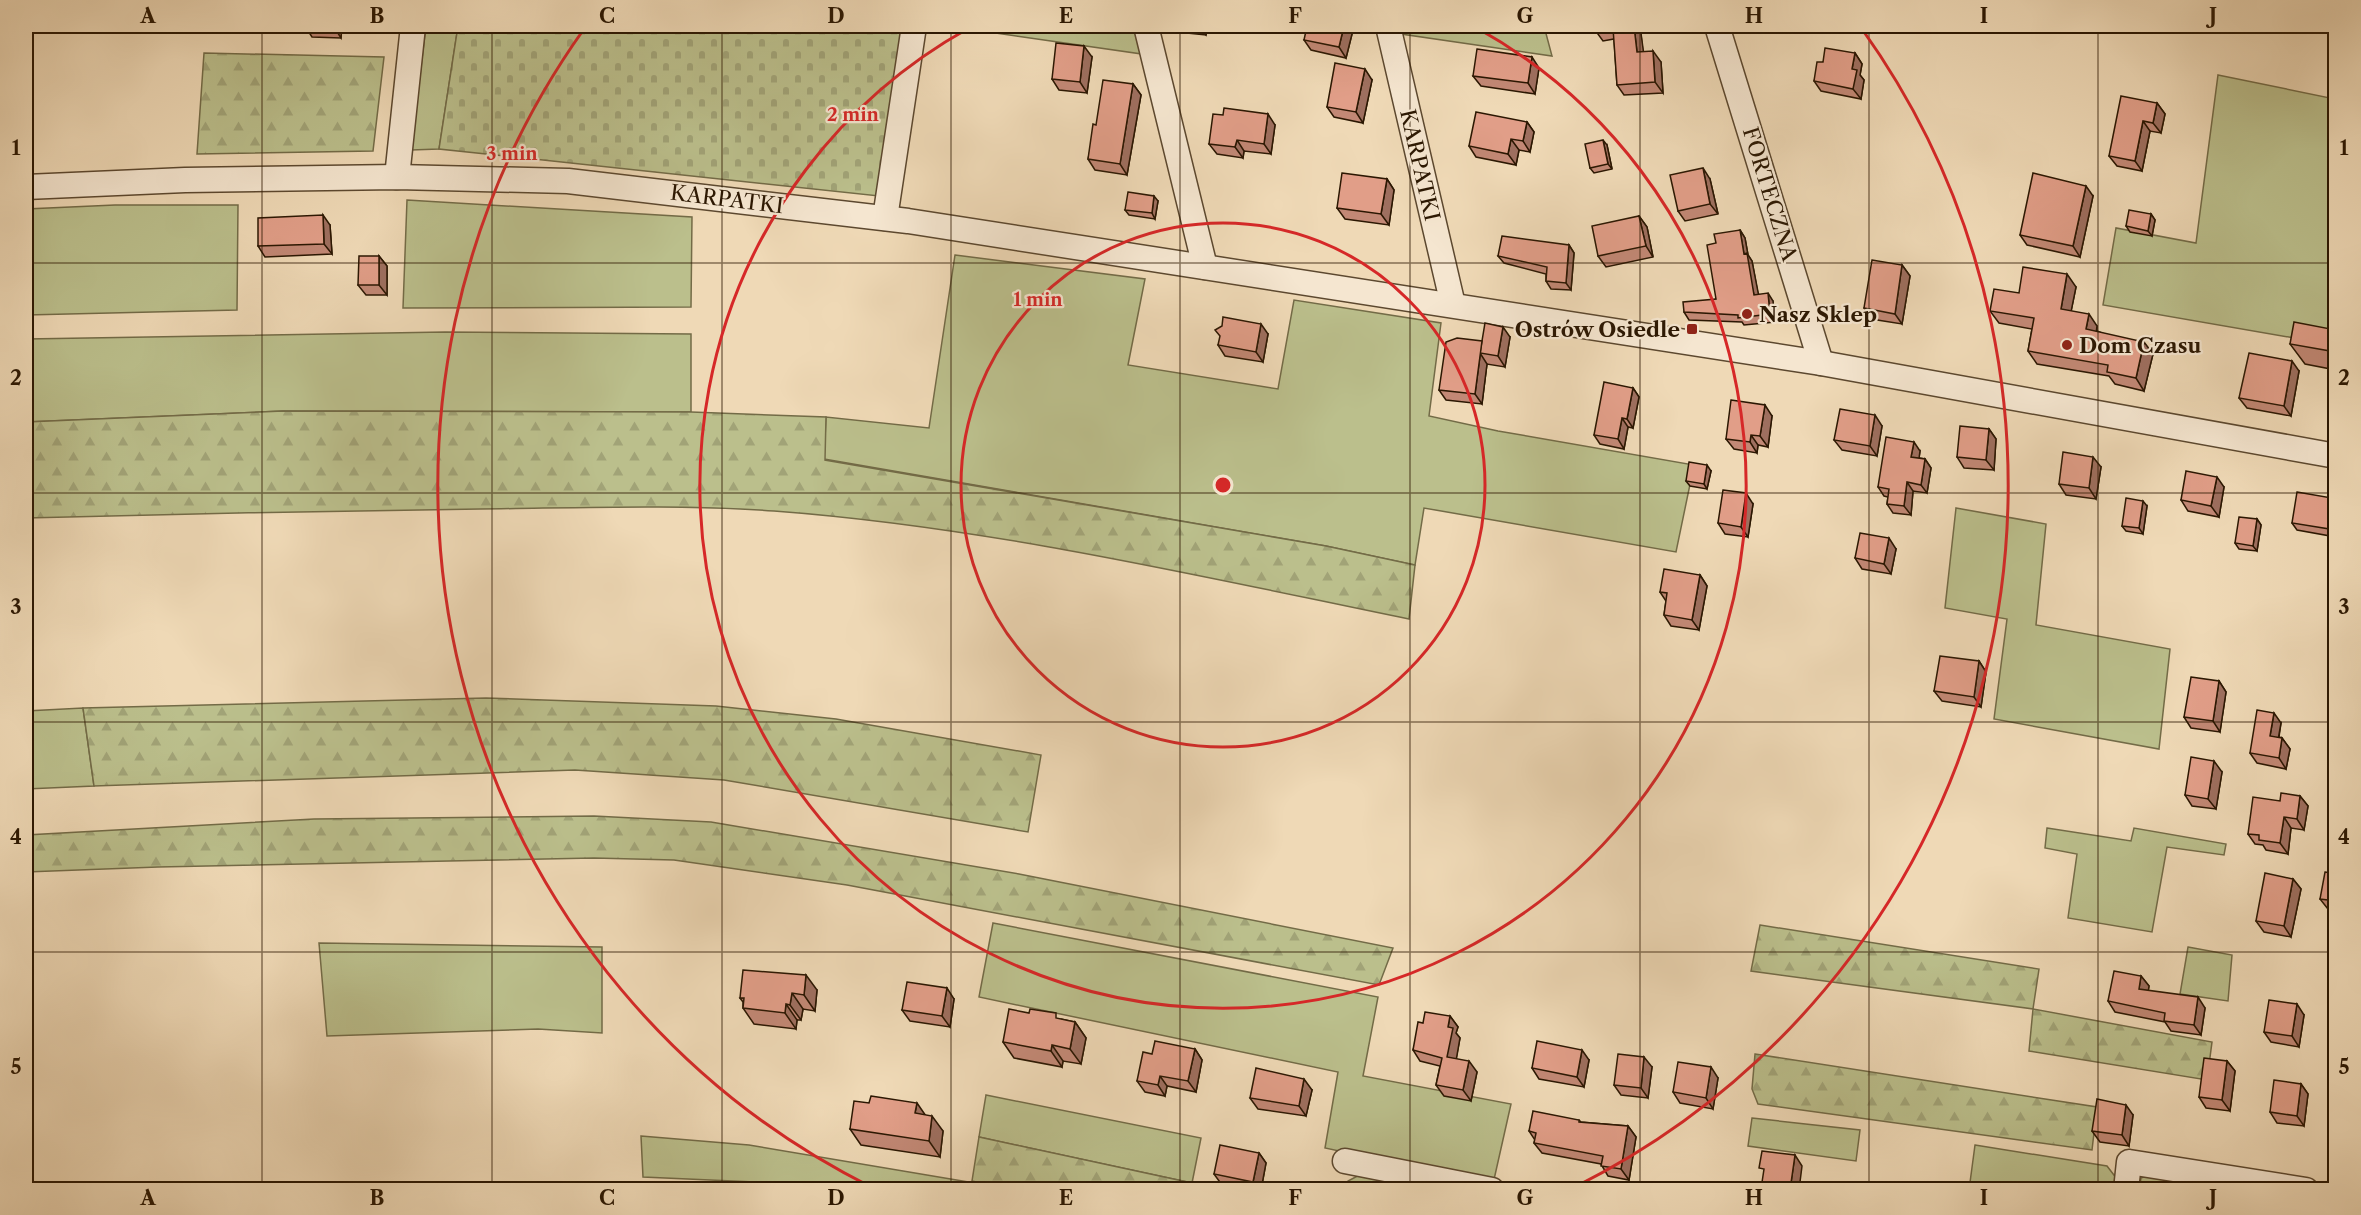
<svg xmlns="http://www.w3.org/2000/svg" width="2361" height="1215" font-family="'Libre Caslon Text',serif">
  <defs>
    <pattern id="forest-firs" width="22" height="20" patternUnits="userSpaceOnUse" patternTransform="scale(1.5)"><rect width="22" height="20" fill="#bbbf8c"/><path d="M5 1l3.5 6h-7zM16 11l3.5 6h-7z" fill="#a1a377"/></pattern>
    <pattern id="cemetery-stones" width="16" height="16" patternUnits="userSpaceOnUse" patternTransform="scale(1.5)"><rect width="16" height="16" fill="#bbbf8c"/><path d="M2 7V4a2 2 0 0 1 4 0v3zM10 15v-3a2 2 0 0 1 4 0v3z" fill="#a1a377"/></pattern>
  </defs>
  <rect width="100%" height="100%" fill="#efd9b6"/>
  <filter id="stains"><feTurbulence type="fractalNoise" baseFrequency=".00333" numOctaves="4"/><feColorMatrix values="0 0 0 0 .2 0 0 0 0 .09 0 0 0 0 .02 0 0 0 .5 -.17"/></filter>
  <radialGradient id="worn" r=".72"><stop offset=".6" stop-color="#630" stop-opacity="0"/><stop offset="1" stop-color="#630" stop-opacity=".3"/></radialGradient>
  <!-- grass -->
  <g fill="#bbbf8c" stroke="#736b47" stroke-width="1.5">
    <polygon points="426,26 458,26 439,149 411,150"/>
    <polygon points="955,26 1135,26 1142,54 954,27"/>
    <polygon points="1399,26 1544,26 1552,56 1401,34"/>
    <polygon points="2218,75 2335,99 2335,345 2103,305 2116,228 2196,243"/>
    <polygon points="407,200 692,217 691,307 403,308"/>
    <polygon points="115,205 238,205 237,310 26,315 26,209"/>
    <polygon points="955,255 1145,279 1128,365 1278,389 1294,300 1441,323 1429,416 1498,431 1694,465 1676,552 1424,508 1415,565 1326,546 824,459 826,417 929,428"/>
    <polygon points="445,332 691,334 691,412 283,411 26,422 26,339"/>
    <polygon points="1956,508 2046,524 2036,625 2170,649 2159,749 1994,719 2007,619 1945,608"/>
    <polygon points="83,708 94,786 26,789 26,711"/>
    <polygon points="2047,828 2131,841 2134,828 2226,844 2224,855 2167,847 2152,932 2068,918 2077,854 2045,848"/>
    <polygon points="993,923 1378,997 1363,1076 1511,1104 1493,1184 1325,1148 1338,1072 979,997"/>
    <polygon points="319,943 602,947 602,1033 538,1029 327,1036"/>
    <polygon points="2188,947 2232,955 2228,1001 2180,994"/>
    <polygon points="986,1095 1201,1138 1192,1183 979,1137"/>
    <polygon points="1752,1118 1860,1130 1856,1161 1748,1146"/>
    <polygon points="641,1136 749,1145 1010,1189 802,1190 755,1182 643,1177"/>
    <polygon points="1975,1145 2107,1166 2117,1179 2116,1189 1969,1190"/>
    <polygon points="1365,1172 1460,1190 1346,1190 1348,1181"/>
    <polygon points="2153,1173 2257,1190 2139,1190 2141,1178"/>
  </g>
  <!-- forest -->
  <g fill="url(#forest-firs)" stroke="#736b47" stroke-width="1.5">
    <polygon points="204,53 384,57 373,151 197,154"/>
    <path d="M 283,411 L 691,412 L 826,417 L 825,460 L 1326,546 L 1415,565 L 1409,619 C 1199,576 988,527 774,511 C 677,504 578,508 480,509 C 329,511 177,514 26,518 L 26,422 Z"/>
    <polygon points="486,698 716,706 836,719 1041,755 1028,832 724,780 575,770 94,786 83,708"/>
    <polygon points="594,816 711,822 1019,874 1393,948 1379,985 847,885 674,860 594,858 158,867 26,872 26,835 314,819"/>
    <polygon points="1760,925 2039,969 2033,1009 2212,1042 2207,1080 2029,1051 2033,1009 1751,971"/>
    <polygon points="1755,1054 2097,1107 2092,1150 1758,1104 1752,1089"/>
    <polygon points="979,1137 1192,1183 1222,1189 1010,1190 972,1181"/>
  </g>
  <!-- cemetery -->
  <polygon fill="url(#cemetery-stones)" stroke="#736b47" stroke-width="1.5" points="458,26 903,26 879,196 439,149"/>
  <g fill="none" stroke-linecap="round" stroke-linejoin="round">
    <!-- street casing -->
    <g stroke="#5c482f" stroke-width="27">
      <g id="street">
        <polyline points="1146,26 1205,267"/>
        <polyline points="1388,26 1453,305"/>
        <polyline points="1717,26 1821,363"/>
        <polyline points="397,177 413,26"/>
        <polyline points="26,187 185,180 397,177 568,181 908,221 1821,363 2336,456"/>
        <polyline points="885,218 914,26"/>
        <polyline points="1345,1161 1492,1190"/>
        <polyline points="2126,1190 2129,1162 2306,1190"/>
      </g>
    </g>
    <!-- street -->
    <use href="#street" stroke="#f5e6d0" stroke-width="24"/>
  </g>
  <!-- wall -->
  <g fill="#c28875" stroke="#2b1702" stroke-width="1.5">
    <polygon points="305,26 342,26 341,38 312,37"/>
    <polygon points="1181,26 1221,26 1220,32 1207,31 1206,35 1187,33"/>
    <polygon points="1354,26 1346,58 1311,50 1304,40"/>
    <polygon points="1595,26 1640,26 1643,52 1661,62 1663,93 1624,95 1617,85 1614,39 1603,41 1595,30"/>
    <polygon points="2140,26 2169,26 2168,32 2142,27"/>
    <polygon points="2171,26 2200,26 2199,30"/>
    <polygon points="1855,53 1862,64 1860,75 1864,80 1861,99 1821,91 1814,81 1823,62"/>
    <polygon points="1092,57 1087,93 1059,90 1052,79"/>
    <polygon points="1539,68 1535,94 1481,86 1473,76"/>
    <polygon points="1372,80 1363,123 1334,117 1327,107"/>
    <polygon points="1133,84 1141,95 1127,175 1095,170 1088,159 1096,125"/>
    <polygon points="2157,103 2165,114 2161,133 2150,131 2142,171 2117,166 2109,156"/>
    <polygon points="1527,122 1534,132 1530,152 1519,150 1516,165 1476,157 1469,146"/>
    <polygon points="1275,125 1271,154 1244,151 1243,158 1217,154 1209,144"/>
    <polygon points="1607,145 1612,169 1594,173 1590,168"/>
    <polygon points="1387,179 1394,190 1389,225 1345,219 1337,208"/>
    <polygon points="1710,179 1718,214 1685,221 1678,211"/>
    <polygon points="2093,196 2080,257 2027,245 2020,235"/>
    <polygon points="1158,201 1155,219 1129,215 1125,210"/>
    <polygon points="2151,214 2155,220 2152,236 2130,232 2126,226"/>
    <polygon points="1639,216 1647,227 1653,257 1606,267 1598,256"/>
    <polygon points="330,225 332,254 265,257 258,246"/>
    <polygon points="1740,230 1745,238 1748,255 1752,261 1758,294 1773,301 1775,322 1744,325 1742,322 1689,320 1684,312 1716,299 1716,243"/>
    <polygon points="1569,245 1574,253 1571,290 1551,289 1546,281 1546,274 1504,263 1498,256"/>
    <polygon points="379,256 387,266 387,295 366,295 358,285"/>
    <polygon points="1902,265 1910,276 1902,324 1871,319 1864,308"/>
    <polygon points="2076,287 2071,311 2097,326 2097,331 2153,354 2144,391 2115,384 2109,376 2037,364 2028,351 2032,329 1999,323 1990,311 2019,293"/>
    <polygon points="2336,330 2336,370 2305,364 2290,344"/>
    <polygon points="1268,334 1263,362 1225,356 1218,345"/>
    <polygon points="1510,337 1505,367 1487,364 1482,404 1446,400 1439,390 1482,341"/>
    <polygon points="2299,371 2291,416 2247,408 2239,398"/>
    <polygon points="1633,388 1639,397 1633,428 1628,427 1624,449 1600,444 1594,435"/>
    <polygon points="1772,416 1768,447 1758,445 1757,453 1734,449 1726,439"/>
    <polygon points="1882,426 1877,456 1842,450 1834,440"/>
    <polygon points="1989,429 1996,439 1994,470 1964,468 1957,457"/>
    <polygon points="1920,451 1919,458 1925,459 1931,468 1927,493 1913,491 1911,515 1893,513 1887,504 1888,497 1884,496 1878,487"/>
    <polygon points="2101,467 2096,499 2066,495 2059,484"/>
    <polygon points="1711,471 1707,489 1690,486 1686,481"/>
    <polygon points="2224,487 2219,517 2188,511 2181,500"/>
    <polygon points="2336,503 2336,537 2297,530 2292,523"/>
    <polygon points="1753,504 1748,537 1725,534 1718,523"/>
    <polygon points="2147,506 2143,534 2126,531 2122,526"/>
    <polygon points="2257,519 2261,525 2257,551 2239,549 2235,543"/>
    <polygon points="1896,549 1891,574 1862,569 1855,558"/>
    <polygon points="1700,575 1707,586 1699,630 1671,626 1664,615 1666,601 1660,592"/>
    <polygon points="1979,661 1986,672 1981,707 1942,701 1934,691"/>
    <polygon points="2219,681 2226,692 2220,732 2191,728 2184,717"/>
    <polygon points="2281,723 2279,737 2282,738 2290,749 2286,769 2257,763 2250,753"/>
    <polygon points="2222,772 2216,809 2192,806 2185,795"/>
    <polygon points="2300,796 2308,806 2304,830 2291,828 2288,854 2266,850 2263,845 2255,844 2248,834 2280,801"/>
    <polygon points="2336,874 2336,911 2328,909 2320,899"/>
    <polygon points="2293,879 2301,889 2291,937 2264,932 2256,921"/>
    <polygon points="2141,976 2149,986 2148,991 2205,1008 2201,1035 2171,1031 2165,1022 2115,1012 2108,1001"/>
    <polygon points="817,990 815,1011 803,1009 801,1020 797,1020 796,1029 754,1024 743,1008 743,1002 740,998"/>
    <polygon points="954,999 950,1027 910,1021 902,1010"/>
    <polygon points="2304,1015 2299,1047 2271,1042 2264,1032"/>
    <polygon points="1450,1016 1458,1027 1456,1033 1460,1038 1456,1059 1477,1072 1471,1101 1444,1096 1436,1085 1440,1066 1420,1061 1413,1050 1423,1023"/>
    <polygon points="1061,1019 1075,1022 1086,1038 1081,1064 1063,1061 1062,1067 1014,1058 1003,1042"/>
    <polygon points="1195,1049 1202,1060 1196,1092 1167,1086 1165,1096 1145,1092 1137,1081 1152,1054"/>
    <polygon points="1589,1060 1584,1087 1539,1079 1532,1068"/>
    <polygon points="2227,1061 2235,1071 2230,1111 2206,1108 2199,1097"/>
    <polygon points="1652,1067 1648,1098 1621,1095 1614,1085"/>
    <polygon points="1718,1078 1713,1109 1680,1103 1673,1092"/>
    <polygon points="2301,1084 2308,1094 2304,1126 2277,1123 2270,1112"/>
    <polygon points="1312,1090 1306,1116 1258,1109 1250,1098"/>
    <polygon points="924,1114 943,1131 940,1157 861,1145 850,1129"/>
    <polygon points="2133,1115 2129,1146 2100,1142 2092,1131"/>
    <polygon points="1579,1120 1581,1122 1628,1126 1636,1137 1629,1180 1608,1176 1601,1164 1542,1153 1534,1143 1535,1140 1529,1131"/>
    <polygon points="1259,1153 1266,1163 1261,1190 1245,1190 1222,1185 1214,1174"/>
  </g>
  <!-- shaded-wall -->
  <g fill="#9e6f5f" stroke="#2b1702" stroke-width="1.5">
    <polygon points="334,26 342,26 341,38 334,27"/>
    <polygon points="1199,26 1203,26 1207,31 1206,35"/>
    <polygon points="1216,26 1221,26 1220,32"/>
    <polygon points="1344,26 1354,26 1346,58 1339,47"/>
    <polygon points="1634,26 1640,26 1645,63 1637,52"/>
    <polygon points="2163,26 2169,26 2168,32"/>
    <polygon points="1084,46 1092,57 1087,93 1080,82"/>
    <polygon points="1653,51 1661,62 1663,93 1655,82"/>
    <polygon points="1855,53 1862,64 1860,75 1864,80 1861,99 1853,89 1852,69"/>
    <polygon points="1532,57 1539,68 1535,94 1528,83"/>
    <polygon points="1365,69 1372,80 1363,123 1356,112"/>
    <polygon points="1133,84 1141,95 1127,175 1120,164"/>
    <polygon points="2157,103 2165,114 2161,133 2153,123"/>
    <polygon points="1268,114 1275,125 1271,154 1264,144"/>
    <polygon points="2143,121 2150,131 2142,171 2135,161"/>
    <polygon points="1527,122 1534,132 1530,152 1523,141"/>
    <polygon points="1511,139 1519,150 1516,165 1508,154"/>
    <polygon points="1237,140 1244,151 1243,158 1235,147"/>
    <polygon points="1603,140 1607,145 1612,169 1608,164"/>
    <polygon points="1703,168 1710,179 1718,214 1710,204"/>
    <polygon points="1387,179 1394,190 1389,225 1381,214"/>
    <polygon points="2086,186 2093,196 2080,257 2073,246"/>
    <polygon points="1154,196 1158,201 1155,219 1152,213"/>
    <polygon points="2151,214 2155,220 2152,236 2148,231"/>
    <polygon points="323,215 330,225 332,254 324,244"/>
    <polygon points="1639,216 1647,227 1653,257 1646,246"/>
    <polygon points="1740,230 1745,238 1748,255 1752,261 1760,302 1754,295 1744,254"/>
    <polygon points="1569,245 1574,253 1571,290 1566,283"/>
    <polygon points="379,256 387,266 387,295 379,285"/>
    <polygon points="1902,265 1910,276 1902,324 1895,314"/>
    <polygon points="2067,274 2076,287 2069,322 2061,309"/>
    <polygon points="1768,293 1773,301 1775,322 1770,314"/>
    <polygon points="2089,314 2097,326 2095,341 2086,329"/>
    <polygon points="1261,324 1268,334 1263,362 1256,352"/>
    <polygon points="1503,327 1510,337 1505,367 1498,356"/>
    <polygon points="1482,341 1480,353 1487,364 1482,404 1475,394"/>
    <polygon points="2144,342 2153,354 2144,391 2136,378"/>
    <polygon points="2292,361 2299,371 2291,416 2284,406"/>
    <polygon points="1633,388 1639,397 1633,428 1627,419"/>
    <polygon points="1765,405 1772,416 1768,447 1760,436"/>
    <polygon points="1875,415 1882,426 1877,456 1870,446"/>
    <polygon points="1622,418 1628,427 1624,449 1618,439"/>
    <polygon points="1989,429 1996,439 1994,470 1986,460"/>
    <polygon points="1751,435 1758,445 1757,453 1750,442"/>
    <polygon points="1914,442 1920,451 1918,466 1911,457"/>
    <polygon points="2093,457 2101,467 2096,499 2089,488"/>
    <polygon points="1925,459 1931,468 1927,493 1921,485"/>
    <polygon points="1707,465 1711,471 1707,489 1704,484"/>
    <polygon points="2217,477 2224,487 2219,517 2211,506"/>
    <polygon points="1907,482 1913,491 1911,515 1904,506"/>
    <polygon points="1746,493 1753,504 1748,537 1741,527"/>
    <polygon points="2332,498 2336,503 2336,512 2331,505"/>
    <polygon points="2143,501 2147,506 2143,534 2139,528"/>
    <polygon points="2257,519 2261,525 2257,551 2253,546"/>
    <polygon points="1889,538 1896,549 1891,574 1884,564"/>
    <polygon points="1700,575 1707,586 1699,630 1692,620"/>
    <polygon points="1979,661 1986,672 1981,707 1974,697"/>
    <polygon points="2219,681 2226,692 2220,732 2213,721"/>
    <polygon points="2274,713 2281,723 2277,746 2270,736"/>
    <polygon points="2282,738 2290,749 2286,769 2279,758"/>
    <polygon points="2214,761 2222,772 2216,809 2208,799"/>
    <polygon points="2300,796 2308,806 2304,830 2297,819"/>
    <polygon points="2284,817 2291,828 2288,854 2280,843"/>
    <polygon points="2293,879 2301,889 2291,937 2284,926"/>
    <polygon points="806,975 817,990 815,1011 804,995"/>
    <polygon points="2141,976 2149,986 2147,1000 2139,989"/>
    <polygon points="947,988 954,999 950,1027 942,1016"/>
    <polygon points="792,993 803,1009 801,1020 790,1005"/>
    <polygon points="2198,997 2205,1008 2201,1035 2194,1025"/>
    <polygon points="786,1004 797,1020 796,1029 785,1013"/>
    <polygon points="2297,1004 2304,1015 2299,1047 2292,1036"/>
    <polygon points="1450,1016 1458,1027 1456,1033 1460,1038 1455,1067 1447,1057 1448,1027"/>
    <polygon points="1075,1022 1086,1038 1081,1064 1070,1049"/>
    <polygon points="1052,1045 1063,1061 1062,1067 1051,1051"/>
    <polygon points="1195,1049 1202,1060 1196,1092 1188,1081"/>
    <polygon points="1582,1050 1589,1060 1584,1087 1577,1077"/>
    <polygon points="1644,1057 1652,1067 1648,1098 1641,1088"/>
    <polygon points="1469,1061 1477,1072 1471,1101 1463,1090"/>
    <polygon points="2227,1061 2235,1071 2230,1111 2222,1100"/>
    <polygon points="1711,1067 1718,1078 1713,1109 1706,1098"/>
    <polygon points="1160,1076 1167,1086 1165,1096 1158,1085"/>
    <polygon points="1304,1079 1312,1090 1306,1116 1299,1106"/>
    <polygon points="2301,1084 2308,1094 2304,1126 2297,1116"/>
    <polygon points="917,1103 928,1119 915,1113"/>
    <polygon points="2126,1105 2133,1115 2129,1146 2122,1135"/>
    <polygon points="932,1116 943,1131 940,1157 929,1141"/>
    <polygon points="1628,1126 1636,1137 1629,1180 1621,1169"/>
    <polygon points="1259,1153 1266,1163 1261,1190 1258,1190 1253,1182"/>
    <polygon points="1795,1155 1802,1166 1799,1190 1790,1190"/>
  </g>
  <!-- building -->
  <g fill="#e19e88" stroke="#2b1702" stroke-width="1.5">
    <polygon points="1307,26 1344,26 1339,47 1304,40"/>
    <polygon points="1595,26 1634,26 1637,52 1653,51 1655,82 1617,85 1613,28 1595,30"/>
    <polygon points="1056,43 1084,46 1080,82 1052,79"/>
    <polygon points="1825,48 1855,53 1852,69 1857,70 1853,89 1814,81 1817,62 1823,62"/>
    <polygon points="1477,49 1532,57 1528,83 1473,76"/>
    <polygon points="1335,63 1365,69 1356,112 1327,107"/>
    <polygon points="1103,80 1133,84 1120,164 1088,159 1093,124 1096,125"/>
    <polygon points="2121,96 2157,103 2153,123 2143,121 2135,161 2109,156"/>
    <polygon points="1224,108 1268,114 1264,144 1237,140 1235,147 1209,144 1213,114 1223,115"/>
    <polygon points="1476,112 1527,122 1523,141 1511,139 1508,154 1469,146"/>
    <polygon points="1603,140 1608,164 1590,168 1585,144"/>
    <polygon points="1703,168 1710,204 1678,211 1670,175"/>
    <polygon points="1342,173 1387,179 1381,214 1337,208"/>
    <polygon points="2033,173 2086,186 2073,246 2020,235"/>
    <polygon points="1128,192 1154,196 1152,213 1125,210"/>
    <polygon points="2129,210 2151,214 2148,231 2126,226"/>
    <polygon points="323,215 324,244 258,246 258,218"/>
    <polygon points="1639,216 1646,246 1598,256 1592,226"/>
    <polygon points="1740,230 1744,254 1747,253 1754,295 1768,293 1770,314 1738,318 1738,315 1684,312 1683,302 1716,299 1707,245 1716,243 1714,234"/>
    <polygon points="1502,236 1569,245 1566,283 1546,281 1547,267 1498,256"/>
    <polygon points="359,256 379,256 379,285 358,285"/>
    <polygon points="1872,260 1902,265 1895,314 1864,308"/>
    <polygon points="2023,267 2067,274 2061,309 2089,314 2086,329 2144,342 2136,378 2107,372 2108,365 2028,351 2034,318 1990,311 1994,289 2019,293"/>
    <polygon points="1223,317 1261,324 1256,352 1218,345 1220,336 1215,330 1222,326"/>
    <polygon points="2294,322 2336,330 2336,352 2290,344"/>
    <polygon points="1485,323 1503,327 1498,356 1480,353"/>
    <polygon points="1457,338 1482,341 1475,394 1439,390 1446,342"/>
    <polygon points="2249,353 2292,361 2284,406 2239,398"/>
    <polygon points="1604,382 1633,388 1627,419 1622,418 1618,439 1594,435"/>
    <polygon points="1731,400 1765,405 1760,436 1751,435 1750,442 1726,439"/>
    <polygon points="1840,409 1875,415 1870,446 1834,440"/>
    <polygon points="1960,426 1989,429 1986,460 1957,457"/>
    <polygon points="1886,437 1914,442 1911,457 1925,459 1921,485 1907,482 1904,506 1887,504 1889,489 1878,487"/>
    <polygon points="2063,452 2093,457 2089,488 2059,484"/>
    <polygon points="1689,462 1707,465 1704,484 1686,481"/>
    <polygon points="2186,471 2217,477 2211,506 2181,500"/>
    <polygon points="1723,490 1746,493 1741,527 1718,523"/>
    <polygon points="2297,492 2332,498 2331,505 2336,506 2336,530 2292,523"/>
    <polygon points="2126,498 2143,501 2139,528 2122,526"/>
    <polygon points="2239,517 2257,519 2253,546 2235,543"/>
    <polygon points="1860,533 1889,538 1884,564 1855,558"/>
    <polygon points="1664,569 1700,575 1692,620 1664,615 1667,593 1660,592"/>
    <polygon points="1940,656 1979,661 1974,697 1934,691"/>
    <polygon points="2191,677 2219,681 2213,721 2184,717"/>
    <polygon points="2257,710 2274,713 2270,736 2282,738 2279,758 2250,753"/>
    <polygon points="2191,757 2214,761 2208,799 2185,795"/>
    <polygon points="2281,793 2300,796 2297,819 2284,817 2280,843 2259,840 2259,835 2248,834 2253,797 2280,801"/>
    <polygon points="2325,872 2336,874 2336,901 2320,899"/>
    <polygon points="2265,873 2293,879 2284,926 2256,921"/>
    <polygon points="743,970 806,975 804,995 792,993 790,1005 786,1004 785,1013 743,1008 744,998 740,998"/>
    <polygon points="2114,971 2141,976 2139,989 2198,997 2194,1025 2164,1021 2165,1013 2108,1001"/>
    <polygon points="907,982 947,988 942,1016 902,1010"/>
    <polygon points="2269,1000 2297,1004 2292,1036 2264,1032"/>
    <polygon points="1009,1009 1029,1013 1030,1009 1056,1013 1056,1018 1075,1022 1070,1049 1052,1045 1051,1051 1003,1042"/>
    <polygon points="1425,1012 1450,1016 1448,1027 1453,1028 1447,1057 1469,1061 1463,1090 1436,1085 1442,1058 1413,1050 1418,1022 1423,1023"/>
    <polygon points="1155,1041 1195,1049 1188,1081 1160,1076 1158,1085 1137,1081 1143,1052 1152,1054"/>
    <polygon points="1537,1041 1582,1050 1577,1077 1532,1068"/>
    <polygon points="1618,1054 1644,1057 1641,1088 1614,1085"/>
    <polygon points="2204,1058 2227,1061 2222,1100 2199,1097"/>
    <polygon points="1678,1062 1711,1067 1706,1098 1673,1092"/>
    <polygon points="1256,1068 1304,1079 1299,1106 1250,1098"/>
    <polygon points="2274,1080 2301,1084 2297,1116 2270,1112"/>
    <polygon points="871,1096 917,1103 915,1113 932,1116 929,1141 850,1129 854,1101 869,1103"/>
    <polygon points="2097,1099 2126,1105 2122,1135 2092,1131"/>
    <polygon points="1533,1111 1579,1120 1579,1122 1628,1126 1621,1169 1601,1166 1603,1156 1534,1143 1536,1133 1529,1131"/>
    <polygon points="1220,1145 1259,1153 1253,1182 1214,1174"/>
    <polygon points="1762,1151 1795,1155 1790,1190 1761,1189 1764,1169 1759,1168"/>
  </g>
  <!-- grid -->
  <path fill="none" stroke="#2b1702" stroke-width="1.5" stroke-opacity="0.55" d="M 262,26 L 262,1190M 492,26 L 492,1190M 722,26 L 722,1190M 951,26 L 951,1190M 1180,26 L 1180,1190M 1410,26 L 1410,1190M 1640,26 L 1640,1190M 1869,26 L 1869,1190M 2098,26 L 2098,1190M 26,263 L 2336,263M 26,493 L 2336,493M 26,722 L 2336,722M 26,952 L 2336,952"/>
  <!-- distance rings -->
  <g fill="none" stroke="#d62828" stroke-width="3">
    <circle cx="1223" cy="485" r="262"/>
    <path d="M1477 28A523 523 0 1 1 969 28"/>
    <path d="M873 1188A785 785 0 0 1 584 29M1862 29A785 785 0 0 1 1573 1188"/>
  </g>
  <!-- markers -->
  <g fill="#8f2418" stroke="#f5e6d0" stroke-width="2">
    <circle cx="1747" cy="314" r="6"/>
    <rect x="1686" y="323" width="12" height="12" rx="3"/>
    <circle cx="2067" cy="345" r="6"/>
  </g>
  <g text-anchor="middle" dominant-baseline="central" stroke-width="4.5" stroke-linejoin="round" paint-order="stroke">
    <!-- street labels -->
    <g font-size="21" fill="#2b1702" stroke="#f5e6d0">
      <text transform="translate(1420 165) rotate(77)">KARPATKI</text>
      <text transform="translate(1770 194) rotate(73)">FORTECZNA</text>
      <text transform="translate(727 199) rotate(7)">KARPATKI</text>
    </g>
    <!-- poi labels -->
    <g font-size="21" font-weight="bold" fill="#2b1702" stroke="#f5e6d0" text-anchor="start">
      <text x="1759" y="314">Nasz Sklep</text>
      <text x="1680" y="329" text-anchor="end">Ostrów Osiedle</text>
      <text x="2079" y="345">Dom Czasu</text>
    </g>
  </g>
  <circle cx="1223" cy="485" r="9" fill="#d62828" stroke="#f5e6d0" stroke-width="3"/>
  <g font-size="18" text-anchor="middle" font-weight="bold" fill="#d62828" stroke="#f5e6d0" stroke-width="4.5" stroke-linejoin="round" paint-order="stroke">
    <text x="853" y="121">2 min</text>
    <text x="512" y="160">3 min</text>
    <text x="1038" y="306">1 min</text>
  </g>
  <!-- margin -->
  <rect width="2361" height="1215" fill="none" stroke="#efd9b6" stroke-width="66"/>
  <rect x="33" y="33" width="2295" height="1149" fill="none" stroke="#2b1702" stroke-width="2"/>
  <g font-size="20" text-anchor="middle" font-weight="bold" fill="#2b1702">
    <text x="148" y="23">A</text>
    <text x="377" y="23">B</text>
    <text x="607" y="23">C</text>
    <text x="836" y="23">D</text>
    <text x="1066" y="23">E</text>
    <text x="1295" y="23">F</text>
    <text x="1525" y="23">G</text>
    <text x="1754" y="23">H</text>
    <text x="1984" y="23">I</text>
    <text x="2213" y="23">J</text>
    <text x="16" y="155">1</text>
    <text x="2344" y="155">1</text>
    <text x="16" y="385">2</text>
    <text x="2344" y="385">2</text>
    <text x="16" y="614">3</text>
    <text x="2344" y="614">3</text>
    <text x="16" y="844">4</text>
    <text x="2344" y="844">4</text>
    <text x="16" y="1074">5</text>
    <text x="2344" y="1074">5</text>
    <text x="148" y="1205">A</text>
    <text x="377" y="1205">B</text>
    <text x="607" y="1205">C</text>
    <text x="836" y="1205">D</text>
    <text x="1066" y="1205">E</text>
    <text x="1295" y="1205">F</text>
    <text x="1525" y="1205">G</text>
    <text x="1754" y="1205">H</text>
    <text x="1984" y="1205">I</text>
    <text x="2213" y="1205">J</text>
  </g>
  <rect width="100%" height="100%" filter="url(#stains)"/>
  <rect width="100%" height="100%" fill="url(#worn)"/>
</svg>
